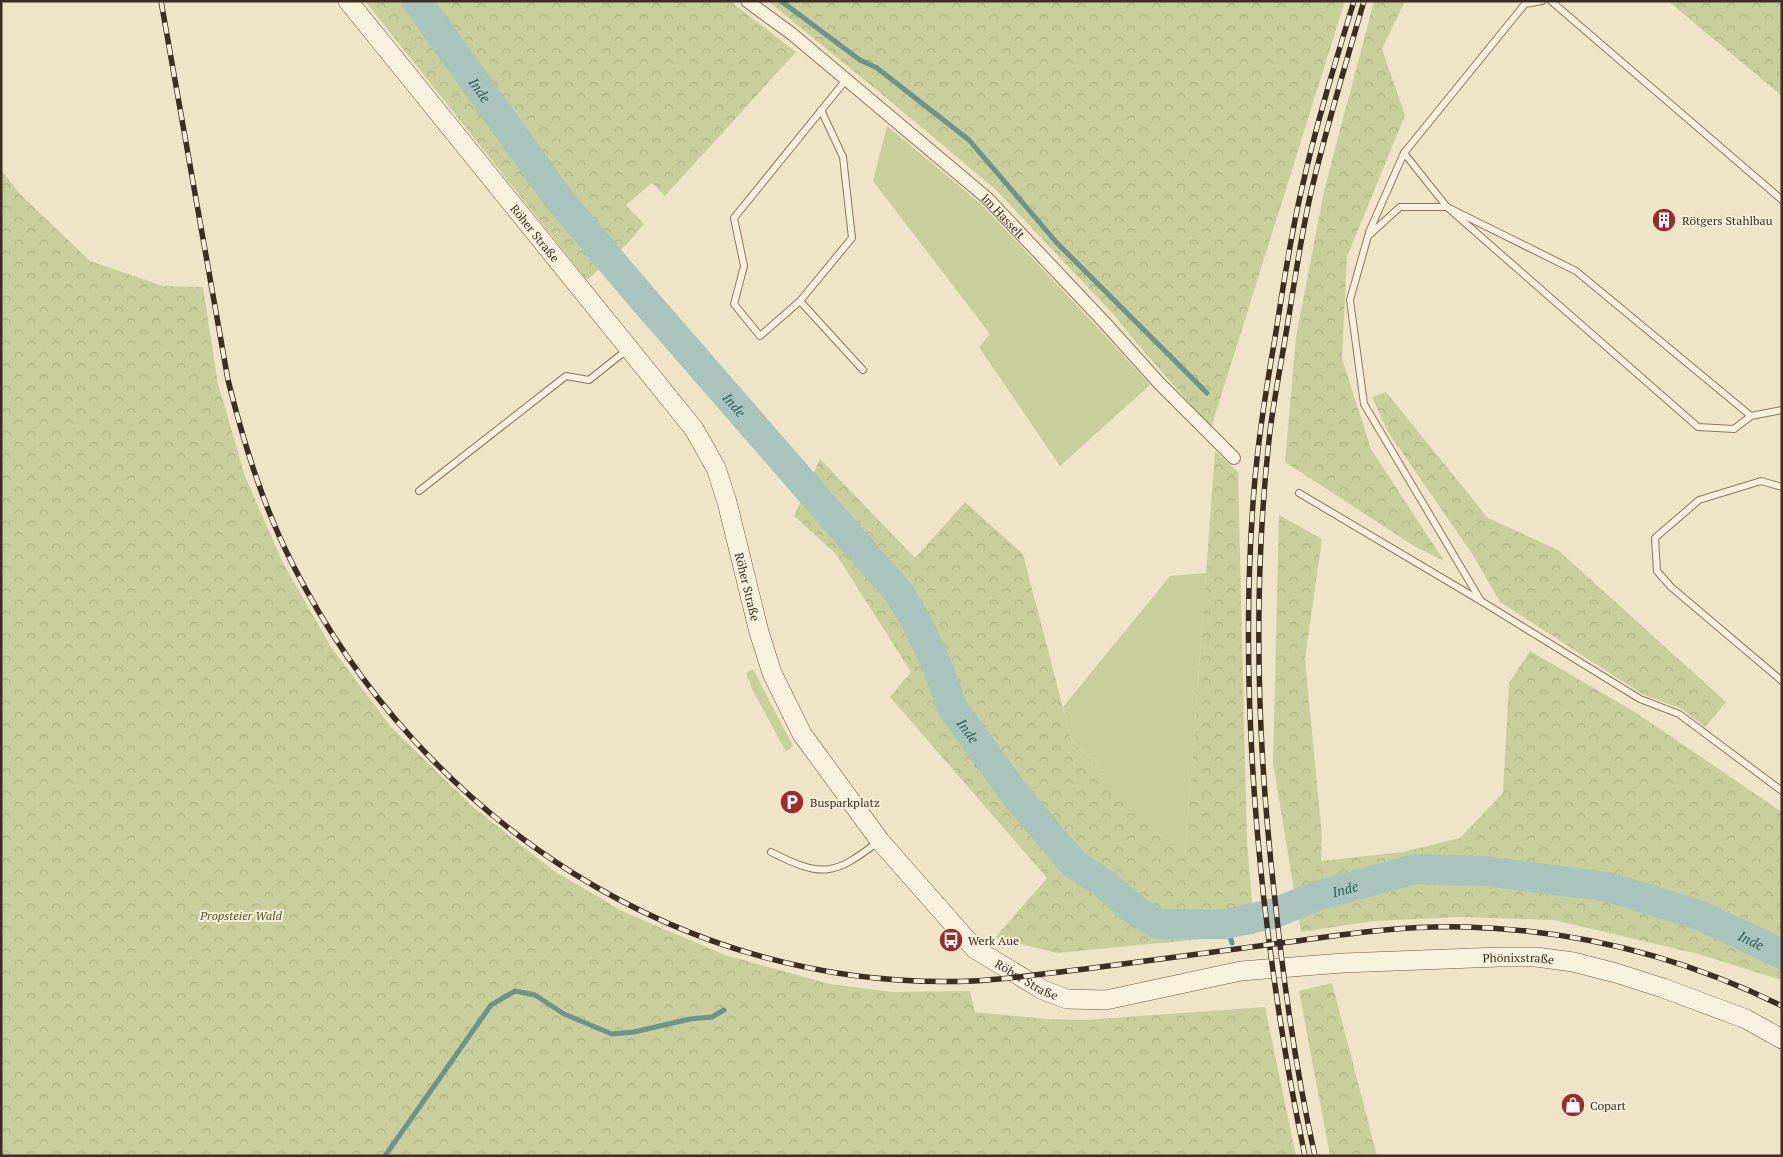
<svg xmlns="http://www.w3.org/2000/svg" width="1783" height="1157" font-family="'PT Serif',serif">
  <defs>
    <pattern id="forest-crowns" width="20" height="18" patternUnits="userSpaceOnUse" patternTransform="scale(1.25)"><rect width="20" height="18" fill="#c9cf9b"/><path d="M2 6a3 3 0 1 1 6 0M12 15a3 3 0 1 1 6 0" fill="none" stroke="#aeb285"/></pattern>
  </defs>
  <rect width="100%" height="100%" fill="#f0e4c8"/>
  <!-- grass -->
  <g fill="#c9cf9b">
    <polygon points="887,126 980,203 1100,330 1150,385 1060,466 979,347 990,334 873,181"/>
    <polygon points="1206,573 1185,858 1071,739 1063,707 1170,576"/>
    <polygon points="753,669 793,746 786,752 752,689 746,673"/>
  </g>
  <!-- forest -->
  <g fill="url(#forest-crowns)">
    <polygon points="365,1 730,1 796,52 665,196 652,183 626,205 644,224 626,245 587,280"/>
    <polygon points="768,1 1345,1 1211,428 1133,339 1114,315 995,189 884,96"/>
    <polygon points="1374,1 1405,1 1382,49 1405,115 1347,257 1342,358 1371,449 1444,561 1414,546 1285,462 1296,337 1324,191"/>
    <polygon points="1668,1 1782,1 1782,96"/>
    <polygon points="1,170 21,195 90,261 163,286 203,287 218,384 245,476 283,563 331,647 391,727 473,807 554,871 624,912 725,955 830,984 893,992 970,991 975,1012 1046,1019 1085,1020 1265,1007 1296,1156 1,1156"/>
    <polygon points="1386,392 1488,518 1558,550 1726,702 1705,727 1682,709 1642,694 1500,602 1473,555 1388,432 1372,397"/>
    <polygon points="1215,451 1238,472 1247,843 1255,934 1057,953 995,938 1047,878 890,697 911,672 836,554 794,516 820,459 915,558 965,502 1023,554 1071,739 1185,857"/>
    <polygon points="1279,515 1322,539 1305,659 1322,836 1321,861 1403,852 1460,838 1503,793 1509,683 1530,651 1635,712 1782,812 1782,980 1698,954 1554,920 1460,917 1373,921 1301,932 1273,763"/>
    <polygon points="1332,983 1377,1156 1330,1156 1299,991"/>
  </g>
  <g fill="none" stroke-linecap="round" stroke-linejoin="round">
    <!-- stream -->
    <g stroke="#6f938a" stroke-width="5">
      <polyline points="781,1 860,60 877,68 969,140 1057,243 1207,393"/>
      <polyline points="977,765 987,756"/>
      <polyline points="1226,924 1232,943"/>
      <polyline points="385,1156 491,1005 515,991 535,995 564,1014 612,1034 634,1032 690,1019 712,1017 724,1010"/>
    </g>
    <!-- river -->
    <path stroke="#a9c4bc" stroke-width="30" id="s1" d="M 417,1 L 558,198 L 638,293 L 899,593 L 917,623 L 936,663 L 953,709 L 1017,797 L 1074,864 L 1103,883 L 1136,911 L 1159,924 L 1226,924 L 1272,914 L 1317,896 L 1415,869 L 1485,871 L 1608,887 L 1699,915 L 1782,954"/>
    <!-- lane casing -->
    <g stroke="#8d765c" stroke-width="8">
      <g id="lane">
        <polyline points="1551,1 1782,200"/>
        <polyline points="845,81 734,218 744,266 734,304 760,336 800,301 863,370"/>
        <polyline points="1404,153 1447,207 1698,427 1734,429 1751,416 1782,410"/>
        <polyline points="1369,232 1404,153 1525,4 1542,1"/>
        <polyline points="800,301 852,238 843,157 821,110"/>
        <polyline points="1782,487 1761,481 1699,500 1655,538 1657,571 1671,587 1782,681"/>
        <polyline points="419,491 566,376 589,380 628,349"/>
        <polyline points="1299,493 1481,601 1640,699 1679,714 1782,791"/>
        <polyline points="1481,601 1364,404 1350,300 1368,236 1400,207 1447,207 1576,271 1751,416"/>
        <path d="M 771,852 C 822,878 834,876 879,841"/>
      </g>
    </g>
    <!-- street casing -->
    <g stroke="#8d765c" stroke-width="14">
      <g id="street">
        <path id="s2" d="M 747,1 L 792,34 L 987,198 L 1105,323 L 1159,383 L 1234,458"/>
      </g>
    </g>
    <!-- secondary casing -->
    <g stroke="#6f573f" stroke-width="20">
      <g id="secondary">
        <path id="s3" d="M 348,1 L 694,429 L 716,468 L 727,502 L 759,632 L 772,673 L 802,734 L 880,841 L 975,949 L 1043,990 L 1067,999 L 1106,1000 L 1241,971 L 1343,963 L 1499,957 L 1536,957 L 1573,962 L 1616,973 L 1663,988 L 1746,1019 L 1782,1039"/>
      </g>
    </g>
    <!-- lane -->
    <use href="#lane" stroke="#faf1dc" stroke-width="6"/>
    <!-- street -->
    <use href="#street" stroke="#faf1dc" stroke-width="12"/>
    <!-- secondary -->
    <use href="#secondary" stroke="#faf1dc" stroke-width="19"/>
    <!-- rail casing -->
    <g stroke="#3d2e20" stroke-width="5.5">
      <g id="rail">
        <path d="M 161,1 L 228,380 C 244,444 263,506 293,565 C 422,820 684,993 973,981 C 1011,979 1048,973 1085,969 C 1153,960 1221,951 1289,942 C 1348,934 1407,925 1466,927 C 1577,930 1683,957 1782,1006"/>
        <path d="M 1305,1156 C 1287,1072 1274,986 1264,900 C 1249,764 1243,627 1254,490 C 1258,439 1266,389 1275,338 C 1283,288 1290,238 1302,188 C 1316,125 1335,63 1354,1"/>
        <path d="M 1315,1156 C 1296,1072 1284,986 1275,900 C 1257,745 1252,587 1270,431 C 1275,392 1283,354 1289,315 C 1296,273 1302,230 1312,188 C 1327,125 1346,63 1364,1"/>
      </g>
    </g>
    <!-- rail -->
    <use href="#rail" stroke="#f7eed8" stroke-width="4" stroke-dasharray="11" stroke-linecap="butt"/>
  </g>
  <!-- icons -->
  <defs>
    <g id="building-disc" transform="scale(1.25)"><circle r="9.5" fill="#9e2a2b" stroke="#f7eed8"/><path d="M-4-6H4V6H1V3H-1V6H-4ZM-2.5-4.3h1.7v1.8h-1.7ZM.8-4.3h1.7v1.8H.8ZM-2.5-1h1.7V.8h-1.7ZM.8-1h1.7V.8H.8Z" fill="#fff"/></g>
    <g id="parking-disc" transform="scale(1.25)"><circle r="9.5" fill="#9e2a2b" stroke="#f7eed8"/><path d="M-3.5-5.5H1a3.5 3.5 0 0 1 0 7H-1V5.5H-3.5ZM-1-3.4V-.6H.8a1.4 1.4 0 0 0 0-2.8Z" fill="#fff"/></g>
    <g id="bus-disc" transform="scale(1.25)"><circle r="9.5" fill="#9e2a2b" stroke="#f7eed8"/><path d="M-5-6H5V4H4V6H2V4H-2V6H-4V4H-5ZM-3.5-4V0h7V-4ZM-3.5 1.2v1.5H-2V1.2ZM2 1.2v1.5H3.5V1.2Z" fill="#fff"/></g>
    <g id="shop-disc" transform="scale(1.25)"><circle r="9.5" fill="#9e2a2b" stroke="#f7eed8"/><path d="M-5-2.5h2.3a2.7 3.5 0 0 1 5.4 0H5L5.5 6h-11ZM-1.5-2.5h3a1.5 2.3 0 0 0-3 0Z" fill="#fff"/></g>
  </defs>
  <g fill-rule="evenodd">
    <use href="#building-disc" x="1664" y="220"/>
    <use href="#parking-disc" x="792" y="802"/>
    <use href="#bus-disc" x="951" y="940"/>
    <use href="#shop-disc" x="1573" y="1105"/>
  </g>
  <g text-anchor="middle" dominant-baseline="central" stroke-width="4" stroke-linejoin="round" paint-order="stroke">
    <!-- street labels -->
    <g font-size="12" fill="#3d2e20" stroke="#f7eed8">
      <text stroke="none"><textPath href="#s2" startOffset="335">Im Hasselt</textPath></text>
      <text stroke="none"><textPath href="#s3" startOffset="298">Röher Straße</textPath></text>
      <text stroke="none"><textPath href="#s3" startOffset="718">Röher Straße</textPath></text>
      <text stroke="none"><textPath href="#s3" startOffset="1712">Phönixstraße</textPath></text>
      <text stroke="none"><textPath href="#s3" startOffset="1212">Röher Straße</textPath></text>
    </g>
    <!-- poi labels -->
    <g font-size="12" fill="#3d2e20" stroke="#f7eed8" text-anchor="start">
      <text x="1682" y="220">Rötgers Stahlbau</text>
      <text x="810" y="802">Busparkplatz</text>
      <text x="968" y="940">Werk Aue</text>
      <text x="1590" y="1105">Copart</text>
    </g>
    <!-- park labels -->
    <g font-size="12" font-style="italic" fill="#4d5a26" stroke="#f7eed8">
      <text x="241" y="915">Propsteier Wald</text>
    </g>
    <!-- water labels -->
    <g font-size="14" font-style="italic" fill="#2f5d5a" stroke="#f7eed8">
      <text stroke="none"><textPath href="#s1" startOffset="109">Inde</textPath></text>
      <text stroke="none"><textPath href="#s1" startOffset="514">Inde</textPath></text>
      <text stroke="none"><textPath href="#s1" startOffset="919">Inde</textPath></text>
      <text stroke="none"><textPath href="#s1" startOffset="1385">Inde</textPath></text>
      <text stroke="none"><textPath href="#s1" startOffset="1805">Inde</textPath></text>
    </g>
  </g>
  <!-- border -->
  <rect width="1783" height="1157" fill="none" stroke="#3d2e20" stroke-width="5"/>
</svg>
